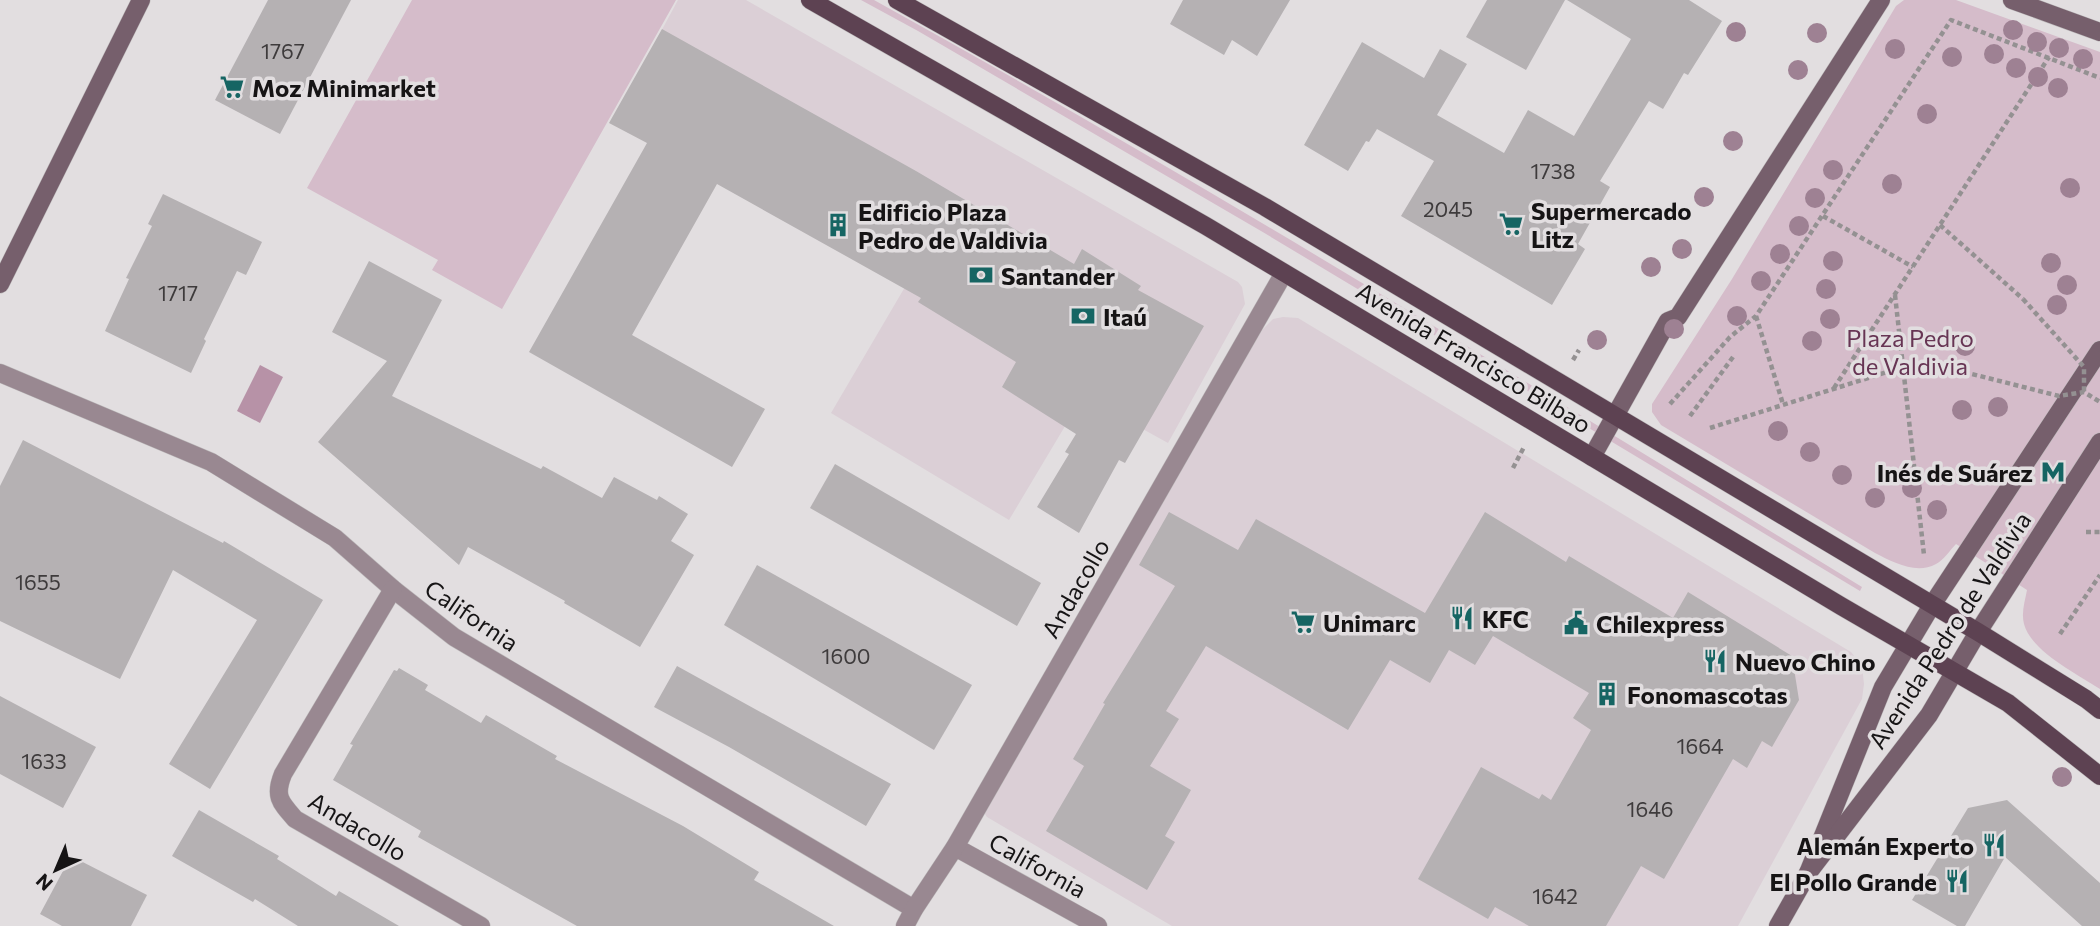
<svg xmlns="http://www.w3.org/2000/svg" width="2100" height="926" font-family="Commissioner,sans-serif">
  <rect width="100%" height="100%" fill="#e2dee0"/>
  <!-- built -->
  <g fill="#dbcfd6">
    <polygon points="678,0 746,0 1238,282 1242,287 1245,304 1168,443 1083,396 1009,520 831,413 932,241 637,76"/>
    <polygon points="1283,317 1298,318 1851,652 1862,666 1864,684 1862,699 1738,926 1172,926 987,817 983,811 1262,330 1273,319"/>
  </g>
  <!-- green -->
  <g fill="#d5bcca">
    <polygon points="412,0 676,0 502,309 432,270 438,260 307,188"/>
    <path d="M 861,0 L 874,0 C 1209,185 1535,388 1862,587 L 1860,591 L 1261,231 L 918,31 Z"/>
    <path d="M 1904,0 L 1956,0 L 2100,52 L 2100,689 C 2077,674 2031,651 2024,624 C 2021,613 2025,601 2027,590 L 1993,568 L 1992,569 L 1989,565 L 1956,544 C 1950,550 1944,560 1936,564 C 1916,575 1893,562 1875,553 L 1661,425 L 1652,412 L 1652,404 L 1732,279 L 1896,6 Z"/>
  </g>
  <!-- water -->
  <polygon fill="#b792a7" points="260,365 283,377 260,423 237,411"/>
  <!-- building -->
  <g fill="#b5b1b3">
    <polygon points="268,0 351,0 280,134 215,100"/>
    <polygon points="1183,0 1290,0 1257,56 1232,40 1224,55 1170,24"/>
    <polygon points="1487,0 1565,0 1526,70 1466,37"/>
    <polygon points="1567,0 1689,0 1722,21 1688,75 1684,73 1663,109 1649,101 1600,181 1610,187 1578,244 1585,249 1552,305 1401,216 1434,161 1377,129 1369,142 1366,141 1348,171 1304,145 1362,42 1424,78 1440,49 1467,64 1437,115 1504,153 1528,110 1574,136 1631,39"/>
    <polygon points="662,29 916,171 1074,264 1082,249 1141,286 1138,290 1204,326 1125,463 1119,460 1079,533 1037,507 1069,454 1065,452 1076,434 1002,387 1016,362 918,302 921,298 717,184 632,335 765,409 732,467 529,352 647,143 609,123"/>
    <polygon points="163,194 262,242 246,275 237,271 204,339 206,341 191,373 105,331 129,279 126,278 152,226 148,224"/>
    <polygon points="369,261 442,300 392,396 541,469 543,466 602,498 614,477 657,500 659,496 688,514 671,541 694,555 640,647 564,603 565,601 468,547 459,565 318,442 387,361 332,332"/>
    <polygon points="23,440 223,543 224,541 323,600 210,789 169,764 257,620 173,570 120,679 0,621 0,486"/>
    <polygon points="835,464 1041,583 1017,626 810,508"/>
    <polygon points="1169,512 1238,550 1256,519 1425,613 1485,512 1566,562 1569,556 1673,618 1688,592 1792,656 1799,700 1772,747 1762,741 1747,768 1733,759 1664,879 1641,866 1606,926 1529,926 1495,907 1488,919 1418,879 1481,767 1539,799 1542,794 1551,800 1591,730 1573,718 1589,693 1493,636 1475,665 1449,650 1430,683 1390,660 1348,730 1206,646 1166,711 1179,719 1150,766 1191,790 1165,836 1175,842 1147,890 1046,831 1084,766 1073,759 1105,704 1103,703 1175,586 1139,565"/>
    <polygon points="757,565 972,685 934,750 724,625"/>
    <polygon points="677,666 891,784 866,826 729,747 654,707"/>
    <polygon points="399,668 428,685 425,690 481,723 486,715 557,756 555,759 683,826 759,872 754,880 834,926 577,926 418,837 421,831 333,780 353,745 350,744 394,670 397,671"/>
    <polygon points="0,696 96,747 63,808 0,774"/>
    <polygon points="2007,800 2100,883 2100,926 2082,926 2005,857 1965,926 1957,926 1912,900 1968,808"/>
    <polygon points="199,810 279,856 277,859 336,896 339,891 399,926 298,926 255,899 253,902 172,856"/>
    <polygon points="71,856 147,895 131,926 62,926 40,914"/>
  </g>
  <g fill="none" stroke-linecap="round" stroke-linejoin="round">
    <!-- street casing -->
    <g stroke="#bdbabb" stroke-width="19">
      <g id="street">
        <polyline points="0,373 211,462 335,538 393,589 454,637 914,909"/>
        <path d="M 393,589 L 283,774 C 274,796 280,802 295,819 L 481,926"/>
        <polyline points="955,847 1098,926"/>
        <polyline points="905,926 914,909 955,847 1284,273"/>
      </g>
    </g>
    <!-- secondary casing -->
    <g stroke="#bdbabb" stroke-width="19">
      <g id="secondary">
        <polyline points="2012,0 2100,32"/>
        <polyline points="0,284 141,0"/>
        <polyline points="1592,457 1668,321 1678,317 1881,0"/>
        <polyline points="1808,873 1883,687 1932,605 2100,350"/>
        <polyline points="1778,926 1808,873 1929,715 1978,632 2100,442"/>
      </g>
    </g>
    <!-- primary casing -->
    <g stroke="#bdbabb" stroke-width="19">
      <g id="primary">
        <polyline points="810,0 1206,226 1841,606 2008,703 2100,776"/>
        <polyline points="897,0 1265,207 1978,632 2086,699 2100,710"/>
      </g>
    </g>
    <!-- path -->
    <g stroke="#949192" stroke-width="4.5" stroke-dasharray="5 3.5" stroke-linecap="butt">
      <polyline points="1823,216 1913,267"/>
      <polyline points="1940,225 2023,299"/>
      <polyline points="1895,295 1924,555"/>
      <polyline points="1756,316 1783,404"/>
      <polyline points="1573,360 1579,350"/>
      <polyline points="1834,388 2049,57"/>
      <polyline points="1670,404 1730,337 1756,316 1951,20 2100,78"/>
      <polyline points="1690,416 1733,357"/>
      <polyline points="1710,428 1903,367 1964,372"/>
      <polyline points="1513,468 1524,447"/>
      <polyline points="2086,532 2100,532"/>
      <polyline points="2060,634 2100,575"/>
    </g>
    <!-- street -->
    <use href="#street" stroke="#998891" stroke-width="18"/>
    <!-- secondary -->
    <use href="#secondary" stroke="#765f6c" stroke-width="18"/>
    <!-- primary -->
    <use href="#primary" stroke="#5d4252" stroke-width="18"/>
    <!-- path-bridge -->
    <g stroke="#949192" stroke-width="4.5" stroke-dasharray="5 3.5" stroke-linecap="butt">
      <polyline points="2023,299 2084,367 2084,392"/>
      <polyline points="1964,372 2059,396 2084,392 2100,402"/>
    </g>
  </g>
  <!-- trees -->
  <g fill="#9e8193">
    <circle cx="2013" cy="30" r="10"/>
    <circle cx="1736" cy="32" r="10"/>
    <circle cx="1817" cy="33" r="10"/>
    <circle cx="2037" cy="42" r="10"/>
    <circle cx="2059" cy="48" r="10"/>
    <circle cx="1895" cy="49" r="10"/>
    <circle cx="1994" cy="54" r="10"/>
    <circle cx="1952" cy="57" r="10"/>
    <circle cx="2083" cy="59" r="10"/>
    <circle cx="2016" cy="68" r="10"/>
    <circle cx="1798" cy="70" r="10"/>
    <circle cx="2038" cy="77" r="10"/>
    <circle cx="2058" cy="88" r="10"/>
    <circle cx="1927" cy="114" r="10"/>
    <circle cx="1733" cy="141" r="10"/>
    <circle cx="1833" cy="170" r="10"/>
    <circle cx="1892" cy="184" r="10"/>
    <circle cx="2070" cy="188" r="10"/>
    <circle cx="1704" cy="197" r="10"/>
    <circle cx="1815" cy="198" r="10"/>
    <circle cx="1799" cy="226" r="10"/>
    <circle cx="1682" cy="249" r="10"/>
    <circle cx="1780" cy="254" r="10"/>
    <circle cx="1833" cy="261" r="10"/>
    <circle cx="2051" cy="263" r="10"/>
    <circle cx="1651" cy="267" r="10"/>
    <circle cx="1761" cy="281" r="10"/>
    <circle cx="2067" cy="285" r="10"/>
    <circle cx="1826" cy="289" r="10"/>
    <circle cx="2057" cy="305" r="10"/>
    <circle cx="1737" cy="316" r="10"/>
    <circle cx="1830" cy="319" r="10"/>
    <circle cx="1674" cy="329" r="10"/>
    <circle cx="1597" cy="340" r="10"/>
    <circle cx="1812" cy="341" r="10"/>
    <circle cx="1965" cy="346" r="10"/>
    <circle cx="1998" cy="407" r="10"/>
    <circle cx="1962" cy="410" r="10"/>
    <circle cx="1778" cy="431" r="10"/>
    <circle cx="1810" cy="452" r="10"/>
    <circle cx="1842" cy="475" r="10"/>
    <circle cx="1912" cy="488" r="10"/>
    <circle cx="1875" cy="498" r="10"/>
    <circle cx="1937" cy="510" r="10"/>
    <circle cx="2062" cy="777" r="10"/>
  </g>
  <!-- icons -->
  <defs>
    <g id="supermarket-bare" transform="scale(1.89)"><path d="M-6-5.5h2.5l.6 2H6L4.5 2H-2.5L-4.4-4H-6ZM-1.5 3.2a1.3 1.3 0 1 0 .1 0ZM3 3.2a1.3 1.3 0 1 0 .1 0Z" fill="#166563" stroke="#e2dee0" stroke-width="2.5" paint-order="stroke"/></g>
    <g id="building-bare" transform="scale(1.89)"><path d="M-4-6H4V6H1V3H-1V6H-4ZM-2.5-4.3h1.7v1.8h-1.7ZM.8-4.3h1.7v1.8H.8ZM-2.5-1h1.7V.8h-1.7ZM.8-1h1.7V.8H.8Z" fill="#166563" stroke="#e2dee0" stroke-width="2.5" paint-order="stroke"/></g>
    <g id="bank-bare" transform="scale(1.89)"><path d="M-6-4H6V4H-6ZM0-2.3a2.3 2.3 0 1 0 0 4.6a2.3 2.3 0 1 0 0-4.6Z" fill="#166563" stroke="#e2dee0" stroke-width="2.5" paint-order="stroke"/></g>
    <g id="metro-bare" transform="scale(1.89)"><path d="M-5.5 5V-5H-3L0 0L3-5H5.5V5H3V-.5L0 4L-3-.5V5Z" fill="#166563" stroke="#e2dee0" stroke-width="2.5" paint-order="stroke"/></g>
    <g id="restaurant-bare" transform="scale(1.89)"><path d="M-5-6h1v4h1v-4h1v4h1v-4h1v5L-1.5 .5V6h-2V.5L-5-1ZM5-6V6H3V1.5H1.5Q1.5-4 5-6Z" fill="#166563" stroke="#e2dee0" stroke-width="2.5" paint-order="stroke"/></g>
    <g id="civic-bare" transform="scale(1.89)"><path d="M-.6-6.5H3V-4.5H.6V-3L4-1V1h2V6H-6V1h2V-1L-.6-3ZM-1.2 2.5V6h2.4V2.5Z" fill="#166563" stroke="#e2dee0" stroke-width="2.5" paint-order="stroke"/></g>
  </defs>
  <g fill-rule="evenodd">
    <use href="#supermarket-bare" x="232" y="87"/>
    <use href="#supermarket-bare" x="1511" y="224"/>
    <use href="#building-bare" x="838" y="225"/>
    <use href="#bank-bare" x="981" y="275"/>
    <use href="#bank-bare" x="1083" y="316"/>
    <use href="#metro-bare" x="2053" y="472"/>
    <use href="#restaurant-bare" x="1462" y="618"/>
    <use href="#supermarket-bare" x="1303" y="622"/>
    <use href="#civic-bare" x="1576" y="623"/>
    <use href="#restaurant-bare" x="1715" y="661"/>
    <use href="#building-bare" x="1607" y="694"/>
    <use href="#restaurant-bare" x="1994" y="845"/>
    <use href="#restaurant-bare" x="1957" y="881"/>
  </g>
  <g text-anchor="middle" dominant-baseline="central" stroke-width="7" stroke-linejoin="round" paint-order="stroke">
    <!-- number labels -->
    <g font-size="21" fill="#3e3b3c">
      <text x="283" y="50">1767</text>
      <text x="1553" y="170">1738</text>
      <text x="1448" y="208">2045</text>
      <text x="178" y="292">1717</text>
      <text x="38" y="581">1655</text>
      <text x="846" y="655">1600</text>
      <text x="1700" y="745">1664</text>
      <text x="44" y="760">1633</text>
      <text x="1650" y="808">1646</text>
      <text x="1555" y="895">1642</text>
    </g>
    <!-- poi labels -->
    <g font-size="24" font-weight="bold" fill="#161415" stroke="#e2dee0" text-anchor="start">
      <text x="252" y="87">Moz Minimarket</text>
      <text x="1531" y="210">Supermercado<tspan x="1531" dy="28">Litz</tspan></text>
      <text x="858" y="211">Edificio Plaza<tspan x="858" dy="28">Pedro de Valdivia</tspan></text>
      <text x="1001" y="275">Santander</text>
      <text x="1103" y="316">Itaú</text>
      <text x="2033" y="472" text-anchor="end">Inés de Suárez</text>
      <text x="1482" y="618">KFC</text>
      <text x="1323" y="622">Unimarc</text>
      <text x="1596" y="623">Chilexpress</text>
      <text x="1735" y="661">Nuevo Chino</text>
      <text x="1627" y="694">Fonomascotas</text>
      <text x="1974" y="845" text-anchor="end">Alemán Experto</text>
      <text x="1937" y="881" text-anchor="end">El Pollo Grande</text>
    </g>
    <!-- park labels -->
    <g font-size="24" fill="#673554" stroke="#e2dee0">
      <text x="1910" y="337">Plaza Pedro<tspan x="1910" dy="28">de Valdivia</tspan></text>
    </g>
    <!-- street labels -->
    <g font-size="24" fill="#161415" stroke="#e2dee0">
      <text transform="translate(1474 357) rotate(31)">Avenida Francisco Bilbao</text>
      <text transform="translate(1075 588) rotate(-60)">Andacollo</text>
      <text transform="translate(472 615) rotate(34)">California</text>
      <text transform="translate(1949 630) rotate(-57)">Avenida Pedro de Valdivia</text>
      <text transform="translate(358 826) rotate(31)">Andacollo</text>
      <text transform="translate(1038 865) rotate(29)">California</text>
    </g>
  </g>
  <!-- north arrow -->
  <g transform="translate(56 870) rotate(224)" stroke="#e2dee0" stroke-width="5" paint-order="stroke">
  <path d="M0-5L12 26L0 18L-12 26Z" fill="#161415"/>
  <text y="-10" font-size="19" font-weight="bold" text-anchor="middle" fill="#161415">N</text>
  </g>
</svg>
